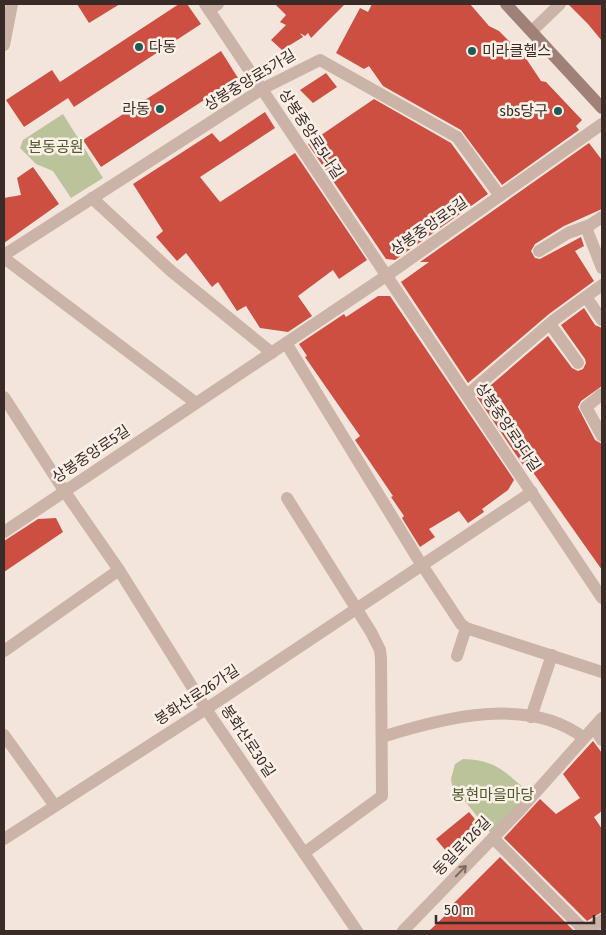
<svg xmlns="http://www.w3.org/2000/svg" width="606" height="935" font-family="'Fira Sans Condensed','Noto Sans KR',sans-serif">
  <rect width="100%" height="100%" fill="#f3e5dc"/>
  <!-- park -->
  <g fill="#bbc39b">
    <polygon points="63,114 103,178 71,198 53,171 36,164 20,148 23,140"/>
    <path d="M 463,759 C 498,760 505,773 531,794 L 492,835 L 452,785 L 451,779 L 455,764 Z"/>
  </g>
  <!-- building -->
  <g fill="#cc4f41">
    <polygon points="77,4 120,4 89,23"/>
    <polygon points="179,4 187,4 201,24 74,107 68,98 24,127 6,100 52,70 60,82"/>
    <polygon points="275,4 345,4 311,38 308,33 305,36 300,33 303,37 282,50 271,40 286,25 280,22 286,15"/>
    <polygon points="372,4 470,4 489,26 499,31 525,57 541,81 546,82 582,120 576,126 579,130 502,185 461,130 383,86 369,66 364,69 336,53 360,8 368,12"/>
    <polygon points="568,4 602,4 602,41 588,24"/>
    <polygon points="221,51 238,78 101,167 83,140"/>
    <polygon points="326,73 337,87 313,103 300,90"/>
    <polygon points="374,99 451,143 488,194 395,260 386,259 308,144"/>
    <polygon points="265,112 275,128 200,177 220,202 295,153 367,260 339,279 333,270 298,296 312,316 288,332 260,328 246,306 237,311 218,282 212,287 186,253 177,261 156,237 163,231 133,184 212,133 220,142"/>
    <polygon points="589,143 602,160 602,209 564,226 535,244 531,251 535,258 540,259 581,237 584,246 575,251 594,281 549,314 468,383 401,282 429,262 420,262"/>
    <polygon points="33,167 59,204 4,243 4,198 21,195 17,178"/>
    <polygon points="378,296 390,296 514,480 508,490 482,509 484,512 468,523 459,511 429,529 435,537 420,547 402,518 404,516 391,497 393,496 355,440 360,436 305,357 307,356 299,344 344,314 346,317"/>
    <polygon points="584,308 595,325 602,328 602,386 581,401 578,407 595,440 602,444 602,570 525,461 523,465 477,397 548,336 572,368 578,371 583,369 586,363 585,359 561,325"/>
    <polygon points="56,518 63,532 4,572 4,541 38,519"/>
    <polygon points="593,741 602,753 602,811 594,817 602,829 602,912 587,921 504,838 540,799 556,814 580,798 563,774"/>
    <polygon points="469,812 484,830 451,857 436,839"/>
    <polygon points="500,857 574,931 429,931 451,910 449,908"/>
  </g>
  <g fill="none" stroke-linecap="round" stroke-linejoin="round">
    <!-- lane -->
    <g stroke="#ccb3a7" stroke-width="12">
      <polyline points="209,10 218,4"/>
      <polyline points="4,45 12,4"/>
      <polyline points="92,198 171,271 272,353"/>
      <polyline points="539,251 568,233 590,225"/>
      <polyline points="4,258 196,403"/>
      <polyline points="586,297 602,320"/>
      <polyline points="550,324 578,363"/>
      <polyline points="286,343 418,559 461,624 466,628 602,672"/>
      <polyline points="602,394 586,407 602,436"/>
      <polyline points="467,395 554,320 602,285"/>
      <polyline points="287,498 371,632 380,650 381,659 382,796 304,853"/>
      <polyline points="457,656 466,628"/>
      <polyline points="531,717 552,655"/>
      <path d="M 382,737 C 442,718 529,695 584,738"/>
    </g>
    <!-- street -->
    <g stroke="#ccb3a7" stroke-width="12">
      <polyline points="205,4 602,598"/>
      <polyline points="532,31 560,4"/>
      <polyline points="602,217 590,225 587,230 602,268"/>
      <polyline points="4,255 262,89 320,60 457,137 500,196"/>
      <polyline points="4,397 65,492 119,570 206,709 357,931"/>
      <polyline points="4,532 386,276 602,124"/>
      <polyline points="4,651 119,570"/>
      <polyline points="594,727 602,740"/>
      <polyline points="4,735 55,806"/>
      <polyline points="493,838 584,930 589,930 602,920"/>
      <polyline points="4,839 206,709 532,492"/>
      <polyline points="403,931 519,811 602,718"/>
    </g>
    <!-- secondary -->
    <polyline stroke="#a08178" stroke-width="12" points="506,4 602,108"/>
  </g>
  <!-- one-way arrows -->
  <defs><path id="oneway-shaft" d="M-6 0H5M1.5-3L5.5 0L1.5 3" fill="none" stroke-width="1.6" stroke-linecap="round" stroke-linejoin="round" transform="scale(1.25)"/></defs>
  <use stroke="#7b6861" href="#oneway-shaft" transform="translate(461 871) rotate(-46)"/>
  <!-- markers -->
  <g fill="#1b5c57" stroke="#fbf0e8" stroke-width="2">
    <circle cx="139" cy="47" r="5"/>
    <circle cx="472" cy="51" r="5"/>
    <circle cx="160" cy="109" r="5"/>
    <circle cx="558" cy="111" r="5"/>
  </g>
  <g text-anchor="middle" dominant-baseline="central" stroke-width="5" stroke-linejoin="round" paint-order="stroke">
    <!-- poi labels -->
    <g font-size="15" fill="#382b28" stroke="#fbf0e8" text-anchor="start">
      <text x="149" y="47">다동</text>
      <text x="482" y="51">미라클헬스</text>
      <text x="150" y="109" text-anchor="end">라동</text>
      <text x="548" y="111" text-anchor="end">sbs당구</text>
    </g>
    <!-- street labels -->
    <g font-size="15" fill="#382b28" stroke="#fbf0e8">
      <text transform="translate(250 80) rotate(-31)">상봉중앙로5가길</text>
      <text transform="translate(311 134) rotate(57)">상봉중앙로5나길</text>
      <text transform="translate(429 226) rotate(-35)">상봉중앙로5길</text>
      <text transform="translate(508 427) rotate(56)">상봉중앙로5다길</text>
      <text transform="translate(91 454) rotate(-34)">상봉중앙로5길</text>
      <text transform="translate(197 695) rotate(-33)">봉화산로26가길</text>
      <text transform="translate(248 741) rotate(56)">봉화산로30길</text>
      <text transform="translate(462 846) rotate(-46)">동일로126길</text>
    </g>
    <!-- park labels -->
    <g font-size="15" fill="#4e582a" stroke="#fbf0e8">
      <text x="56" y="147">본동공원</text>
      <text x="493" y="795">봉현마을마당</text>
    </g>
  </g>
  <!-- border -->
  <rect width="606" height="935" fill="none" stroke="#382b28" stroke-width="10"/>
  <!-- scale -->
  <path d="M436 915v8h158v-8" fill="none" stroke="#382b28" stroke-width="2.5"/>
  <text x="444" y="915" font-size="15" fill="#382b28" stroke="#fbf0e8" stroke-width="4" paint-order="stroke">50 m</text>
</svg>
